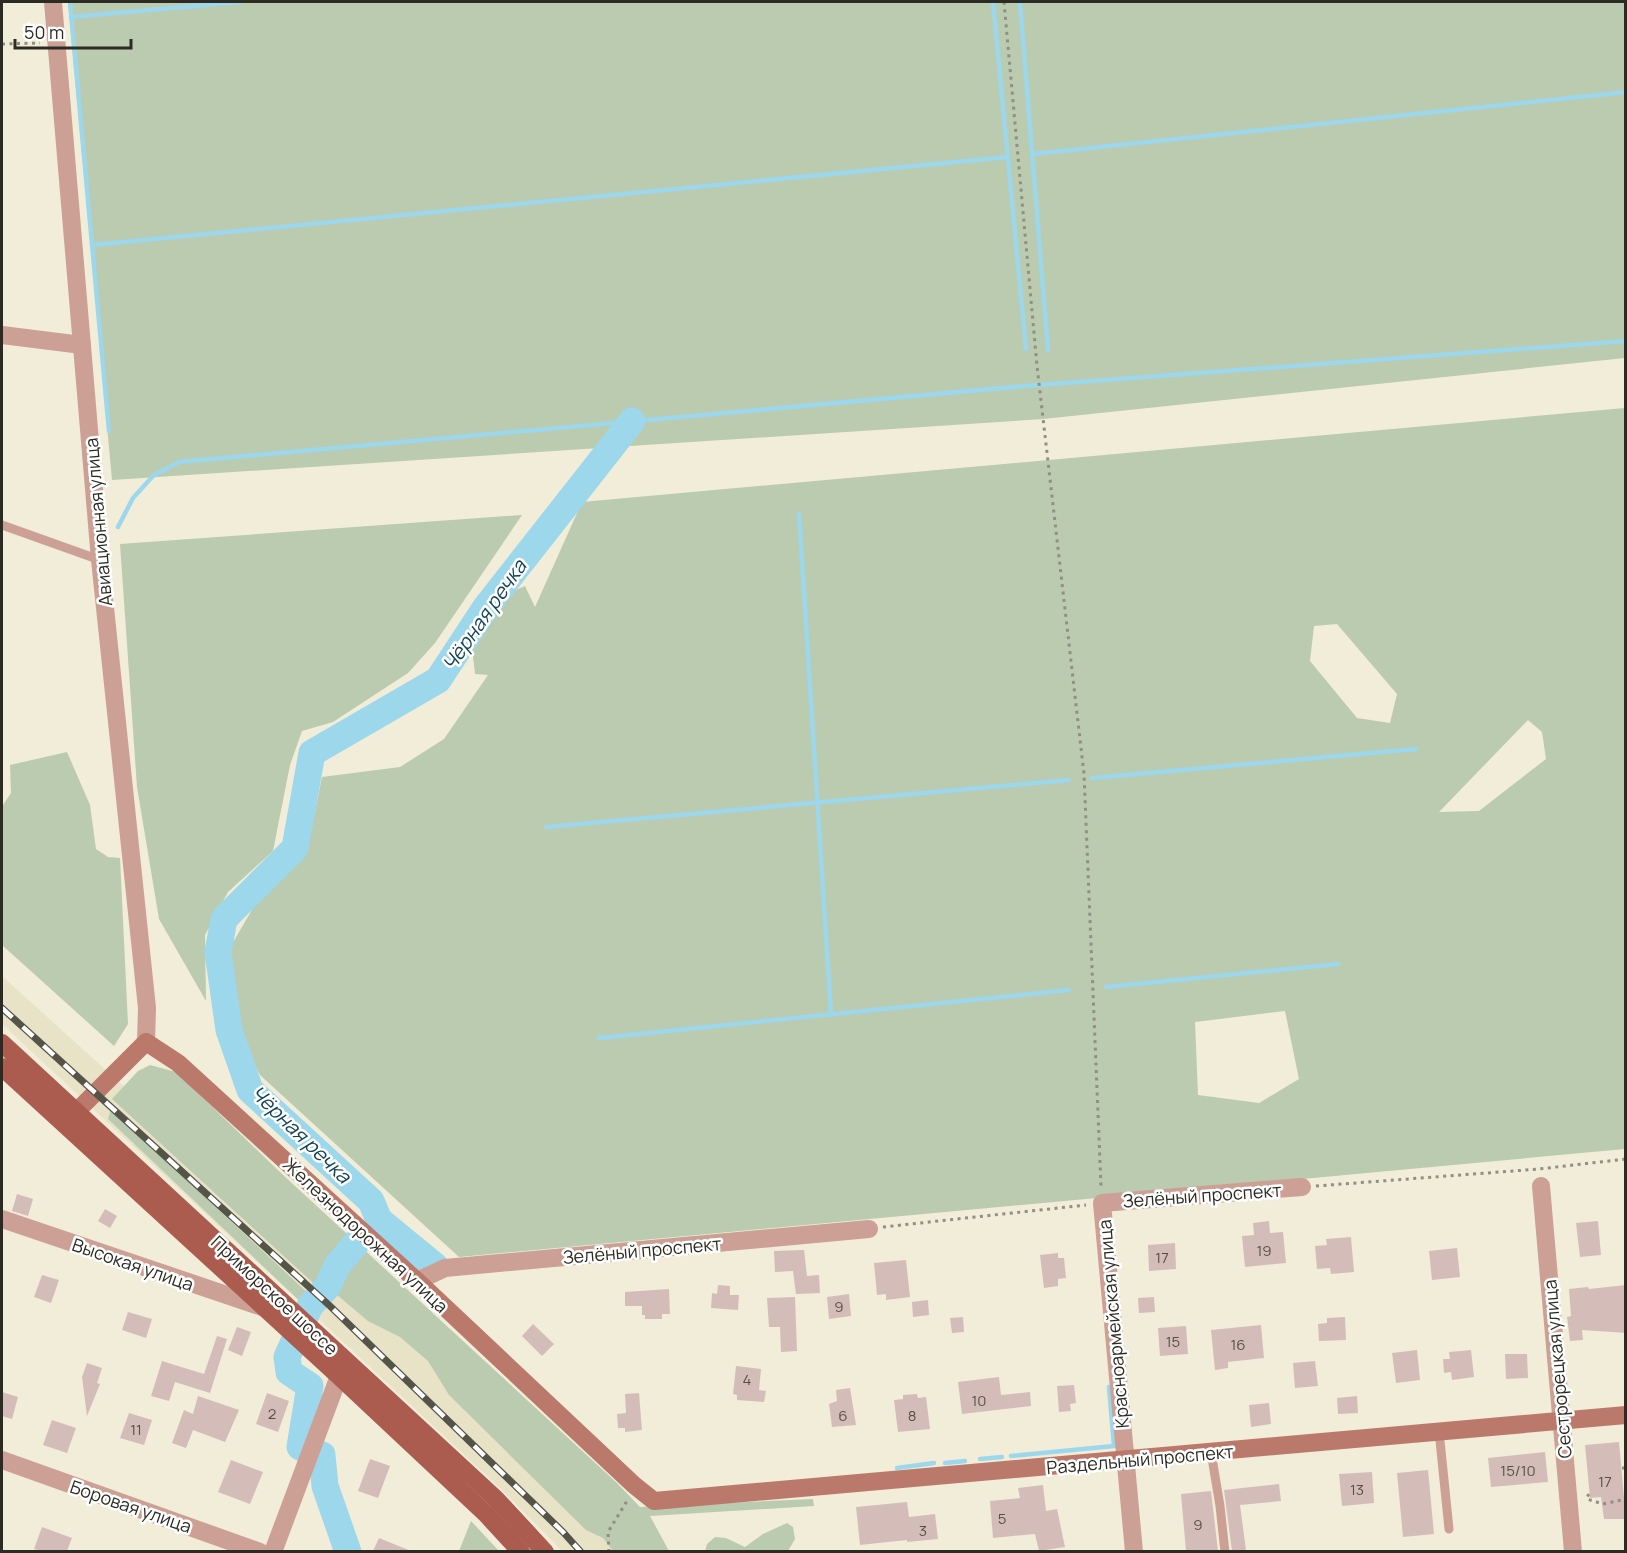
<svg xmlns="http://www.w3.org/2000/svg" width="1627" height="1553" font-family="Manrope,sans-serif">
  <rect width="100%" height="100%" fill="#f1edd9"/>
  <!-- built -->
  <polygon fill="#e8e3c7" points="2,976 128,1090 144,1075 643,1551 562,1551 503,1491 2,1024"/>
  <!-- green -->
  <g fill="#bacbb0" fill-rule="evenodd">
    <polygon points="68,2 1625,2 1625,358 1043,419 112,480"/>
    <path d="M 1625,408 L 1625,1149 L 459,1257 L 260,1075 L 236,1029 L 225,956 L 253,908 L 307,851 L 322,777 L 400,767 L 444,739 L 488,675 L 475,674 L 468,611 L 525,586 L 535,607 L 582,502 ZM 1337,624 L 1397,694 L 1390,723 L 1357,718 L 1310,661 L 1314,626 ZM 1528,720 L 1542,732 L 1546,759 L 1479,811 L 1439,812 ZM 1285,1011 L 1299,1079 L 1259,1103 L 1198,1095 L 1195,1022 Z"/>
    <polygon points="522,515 435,643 408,673 333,722 302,731 290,765 273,851 228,892 205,935 206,1001 159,919 137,787 120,544"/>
    <polygon points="67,752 90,805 96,849 108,857 120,858 128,1024 114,1046 2,945 2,804 3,805 11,793 10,765"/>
    <path d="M 150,1065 L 176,1072 L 282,1174 L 617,1483 L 640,1507 L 813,1499 L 814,1506 L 650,1516 L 669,1551 L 613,1551 L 603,1538 L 586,1530 L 449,1395 L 428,1361 L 400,1337 L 368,1321 L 330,1289 L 336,1274 L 330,1261 C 329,1273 332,1279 322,1291 L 112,1099 L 138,1071 Z"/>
    <polygon points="111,1109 314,1299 308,1304 307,1308 108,1119"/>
    <polygon points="471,1521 499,1551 459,1551"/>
    <polygon points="787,1523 793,1527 795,1539 788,1551 705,1551 707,1544 715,1537 726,1538 745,1547 763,1534"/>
  </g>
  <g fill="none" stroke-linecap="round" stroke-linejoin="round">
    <!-- stream -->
    <g stroke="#9dd7ec" stroke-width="4.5">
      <polyline points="70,2 109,431"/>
      <polyline points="993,2 1026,349"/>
      <polyline points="1020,2 1048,350"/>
      <polyline points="71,17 240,2"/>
      <polyline points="1033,154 1626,92"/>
      <polyline points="92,245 1008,157"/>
      <polyline points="799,514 831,1014"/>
      <polyline points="118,527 133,498 153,476 179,462 1025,386 1626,341"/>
      <polyline points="1092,778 1416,749"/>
      <polyline points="546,827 1069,780"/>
      <polyline points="1106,987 1338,964"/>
      <polyline points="599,1038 1069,990"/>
      <polyline points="1011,1456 1114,1446 1109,1387"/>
      <polyline points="980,1459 1002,1457"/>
      <polyline points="945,1463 965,1461"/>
      <polyline points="897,1468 934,1463"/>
    </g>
    <!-- river -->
    <g stroke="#9dd7ec" stroke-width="27">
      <polyline points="435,1266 379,1220 371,1201 250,1090 229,1030 218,952 224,919 295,848 312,753 438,680 486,607 632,421"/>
      <polyline points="348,1552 325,1486 322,1455 300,1447 310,1386 289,1372 287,1357 310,1306 328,1286 337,1266 357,1242"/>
    </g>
  </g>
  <!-- building -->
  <g fill="#d4bdb9">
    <polygon points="17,1194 33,1199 28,1216 12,1211"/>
    <polygon points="105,1209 117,1216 110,1228 98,1221"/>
    <polygon points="1269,1221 1270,1233 1283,1232 1286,1263 1245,1267 1242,1236 1254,1235 1253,1223"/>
    <polygon points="1598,1221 1601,1255 1580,1257 1576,1223"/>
    <polygon points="1351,1237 1354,1272 1331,1274 1330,1268 1317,1269 1315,1246 1327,1245 1326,1239"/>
    <polygon points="1175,1243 1176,1269 1149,1271 1148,1245"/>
    <polygon points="1457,1248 1460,1277 1432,1280 1429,1251"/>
    <polygon points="804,1250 807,1276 819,1275 820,1293 796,1294 793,1271 775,1272 774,1251"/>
    <polygon points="1058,1253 1058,1258 1064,1258 1066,1278 1058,1279 1058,1286 1044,1288 1040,1255"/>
    <polygon points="906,1260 910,1297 886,1300 886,1294 877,1295 874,1263"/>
    <polygon points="42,1275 59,1280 51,1303 34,1297"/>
    <polygon points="718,1285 730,1286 730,1295 739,1295 738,1310 711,1308 712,1293 717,1294"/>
    <polygon points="1626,1285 1626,1333 1582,1330 1583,1340 1570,1341 1567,1317 1571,1316 1569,1289 1588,1287 1589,1289"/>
    <polygon points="669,1289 670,1314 662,1314 662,1319 645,1319 645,1315 642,1315 642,1306 625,1306 625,1292"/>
    <polygon points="849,1294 851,1316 829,1319 827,1297"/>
    <polygon points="795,1297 797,1351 781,1352 780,1327 769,1327 767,1298"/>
    <polygon points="1154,1297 1155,1312 1139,1313 1138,1298"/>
    <polygon points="928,1300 929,1315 913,1317 912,1302"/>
    <polygon points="128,1312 152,1319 146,1338 122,1330"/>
    <polygon points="963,1317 964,1332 952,1333 950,1318"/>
    <polygon points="1345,1317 1346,1340 1319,1341 1318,1324 1327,1323 1327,1318"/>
    <polygon points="533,1324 554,1344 542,1356 522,1336"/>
    <polygon points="1261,1325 1264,1358 1228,1362 1228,1368 1215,1370 1211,1330"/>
    <polygon points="1186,1326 1188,1354 1160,1356 1158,1328"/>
    <polygon points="237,1327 251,1332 242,1356 228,1350"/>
    <polygon points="217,1336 227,1339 210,1393 175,1382 169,1401 151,1396 162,1361 204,1374"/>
    <polygon points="1417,1350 1420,1380 1396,1383 1392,1353"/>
    <polygon points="1471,1350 1474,1377 1452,1380 1451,1372 1444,1373 1443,1359 1450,1359 1449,1352"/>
    <polygon points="1505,1354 1527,1354 1528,1378 1506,1379"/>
    <polygon points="1315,1361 1318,1386 1295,1388 1293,1363"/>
    <polygon points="87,1363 102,1368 97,1383 100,1384 87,1416 82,1377"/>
    <polygon points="736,1366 761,1369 759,1390 766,1391 764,1402 737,1400 737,1395 733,1394"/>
    <polygon points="999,1377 1001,1395 1030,1392 1031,1406 962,1414 958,1382"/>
    <polygon points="1074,1385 1076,1403 1070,1404 1071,1411 1059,1412 1057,1386"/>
    <polygon points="850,1388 856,1425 832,1427 829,1404 837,1401 836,1390"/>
    <polygon points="2,1392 18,1397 12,1419 2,1416"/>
    <polygon points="267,1393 289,1401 278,1432 256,1424"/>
    <polygon points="639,1393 642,1430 625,1432 625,1428 618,1428 617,1414 626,1413 625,1394"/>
    <polygon points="917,1394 918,1398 926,1397 930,1429 898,1432 894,1400 903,1399 903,1395"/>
    <polygon points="198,1396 239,1410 225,1442 193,1430 186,1448 172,1443 184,1410 193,1414"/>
    <polygon points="1357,1396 1358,1413 1338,1414 1337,1398"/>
    <polygon points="1269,1403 1271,1424 1251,1427 1249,1405"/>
    <polygon points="129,1413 152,1420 144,1445 120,1438"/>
    <polygon points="52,1420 76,1428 67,1453 43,1445"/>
    <polygon points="1619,1442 1625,1509 1624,1519 1604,1519 1601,1497 1590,1498 1585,1445"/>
    <polygon points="1545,1452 1548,1482 1491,1487 1488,1458"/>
    <polygon points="370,1459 390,1466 378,1498 358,1491"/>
    <polygon points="231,1460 263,1472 250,1504 218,1492"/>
    <polygon points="1428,1470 1434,1534 1403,1537 1397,1473"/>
    <polygon points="1372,1472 1374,1503 1342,1506 1339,1474"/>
    <polygon points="1279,1484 1281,1501 1240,1505 1246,1550 1232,1551 1224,1490"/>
    <polygon points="1043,1485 1046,1511 1057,1509 1065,1547 1039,1551 1035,1534 993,1538 990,1501 1020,1498 1018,1488"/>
    <polygon points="1211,1491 1218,1551 1186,1551 1181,1494"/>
    <polygon points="907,1502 909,1517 935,1514 938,1539 907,1542 907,1540 860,1545 856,1507"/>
    <polygon points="42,1527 72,1538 67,1551 41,1551 34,1549"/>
    <polygon points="379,1538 411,1551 373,1551"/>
  </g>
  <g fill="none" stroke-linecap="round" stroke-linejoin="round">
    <!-- path -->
    <g stroke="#918f81" stroke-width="3" stroke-dasharray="3 4.5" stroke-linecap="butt">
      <polyline points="1004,2 1037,366 1084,774 1101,1186"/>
      <polyline points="2,44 40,43"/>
      <polyline points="1316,1186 1539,1169 1626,1159"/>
      <polyline points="883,1227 1086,1205"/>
      <polyline points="1622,1468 1626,1468"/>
      <polyline points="1589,1494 1587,1497 1587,1499 1603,1504 1626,1499"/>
      <polyline points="609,1552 608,1532 627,1501"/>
    </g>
    <!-- lane -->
    <g stroke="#cda096" stroke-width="9">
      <polyline points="2,525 100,560"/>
      <polyline points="1439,1431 1449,1529"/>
      <polyline points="1211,1452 1220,1506 1225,1552"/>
    </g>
    <!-- street -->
    <g stroke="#cda096" stroke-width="18">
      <polyline points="53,2 100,560 147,1008 146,1042"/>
      <polyline points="2,335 82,345"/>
      <polyline points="1541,1186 1573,1552"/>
      <polyline points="2,1219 265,1308"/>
      <polyline points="417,1281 445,1268 869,1229"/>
      <polyline points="2,1460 260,1552"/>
      <polyline points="273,1552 339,1376"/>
      <polyline points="1134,1552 1102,1203 1302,1187"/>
    </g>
    <!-- secondary -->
    <polyline stroke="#bb796c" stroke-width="18" points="77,1111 146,1042 178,1063 417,1281 634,1485 654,1501 1626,1415"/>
    <!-- primary -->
    <g stroke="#ac5c4e" stroke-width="18">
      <polyline points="2,1043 496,1499 545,1552"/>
      <polyline points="2,1067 339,1376 486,1514 521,1552"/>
    </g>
    <!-- rail casing -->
    <g stroke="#555449" stroke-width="7">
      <polyline id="rail" points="2,1008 330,1306 563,1532 581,1552"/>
    </g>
    <!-- rail -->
    <use href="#rail" stroke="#fff" stroke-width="4.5" stroke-dasharray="14" stroke-linecap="butt"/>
  </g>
  <g text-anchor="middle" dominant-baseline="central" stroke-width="5" stroke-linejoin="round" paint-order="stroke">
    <!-- number labels -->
    <g font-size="15" fill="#565048">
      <text x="1264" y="1250">19</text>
      <text x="1162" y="1257">17</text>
      <text x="839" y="1306">9</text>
      <text x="1173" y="1341">15</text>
      <text x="1238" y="1344">16</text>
      <text x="747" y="1379">4</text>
      <text x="979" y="1400">10</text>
      <text x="272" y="1413">2</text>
      <text x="843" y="1415">6</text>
      <text x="912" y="1415">8</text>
      <text x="136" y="1429">11</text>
      <text x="1518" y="1470">15/10</text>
      <text x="1605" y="1481">17</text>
      <text x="1357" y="1489">13</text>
      <text x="1002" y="1518">5</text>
      <text x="1198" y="1524">9</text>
      <text x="923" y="1530">3</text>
    </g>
    <!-- street labels -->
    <g font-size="18" fill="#2c2b23" stroke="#fff">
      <text transform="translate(98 522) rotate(-95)">Авиационная улица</text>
      <text transform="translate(1202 1195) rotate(-4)">Зелёный проспект</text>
      <text transform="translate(366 1235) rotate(43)">Железнодорожная улица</text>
      <text transform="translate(642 1250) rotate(-5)">Зелёный проспект</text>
      <text transform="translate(133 1264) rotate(19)">Высокая улица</text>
      <text transform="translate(275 1295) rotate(43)">Приморское шоссе</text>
      <text transform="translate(1113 1324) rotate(-95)">Красноармейская улица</text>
      <text transform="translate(1557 1369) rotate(-95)">Сестрорецкая улица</text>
      <text transform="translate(1140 1459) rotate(-5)">Раздельный проспект</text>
      <text transform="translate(131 1506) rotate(19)">Боровая улица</text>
    </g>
    <!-- water labels -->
    <g font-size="20" font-style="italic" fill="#134454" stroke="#fff">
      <text transform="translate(484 615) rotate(-55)">Чёрная речка</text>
      <text transform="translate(301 1134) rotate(44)">Чёрная речка</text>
    </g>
  </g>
  <!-- border -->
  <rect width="1627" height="1553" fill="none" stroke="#2c2b23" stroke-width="6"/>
  <!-- scale -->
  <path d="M15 39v9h116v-9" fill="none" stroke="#2c2b23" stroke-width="3"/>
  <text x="24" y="39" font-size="18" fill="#2c2b23" stroke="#ffffff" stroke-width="4.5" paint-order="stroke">50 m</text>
</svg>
